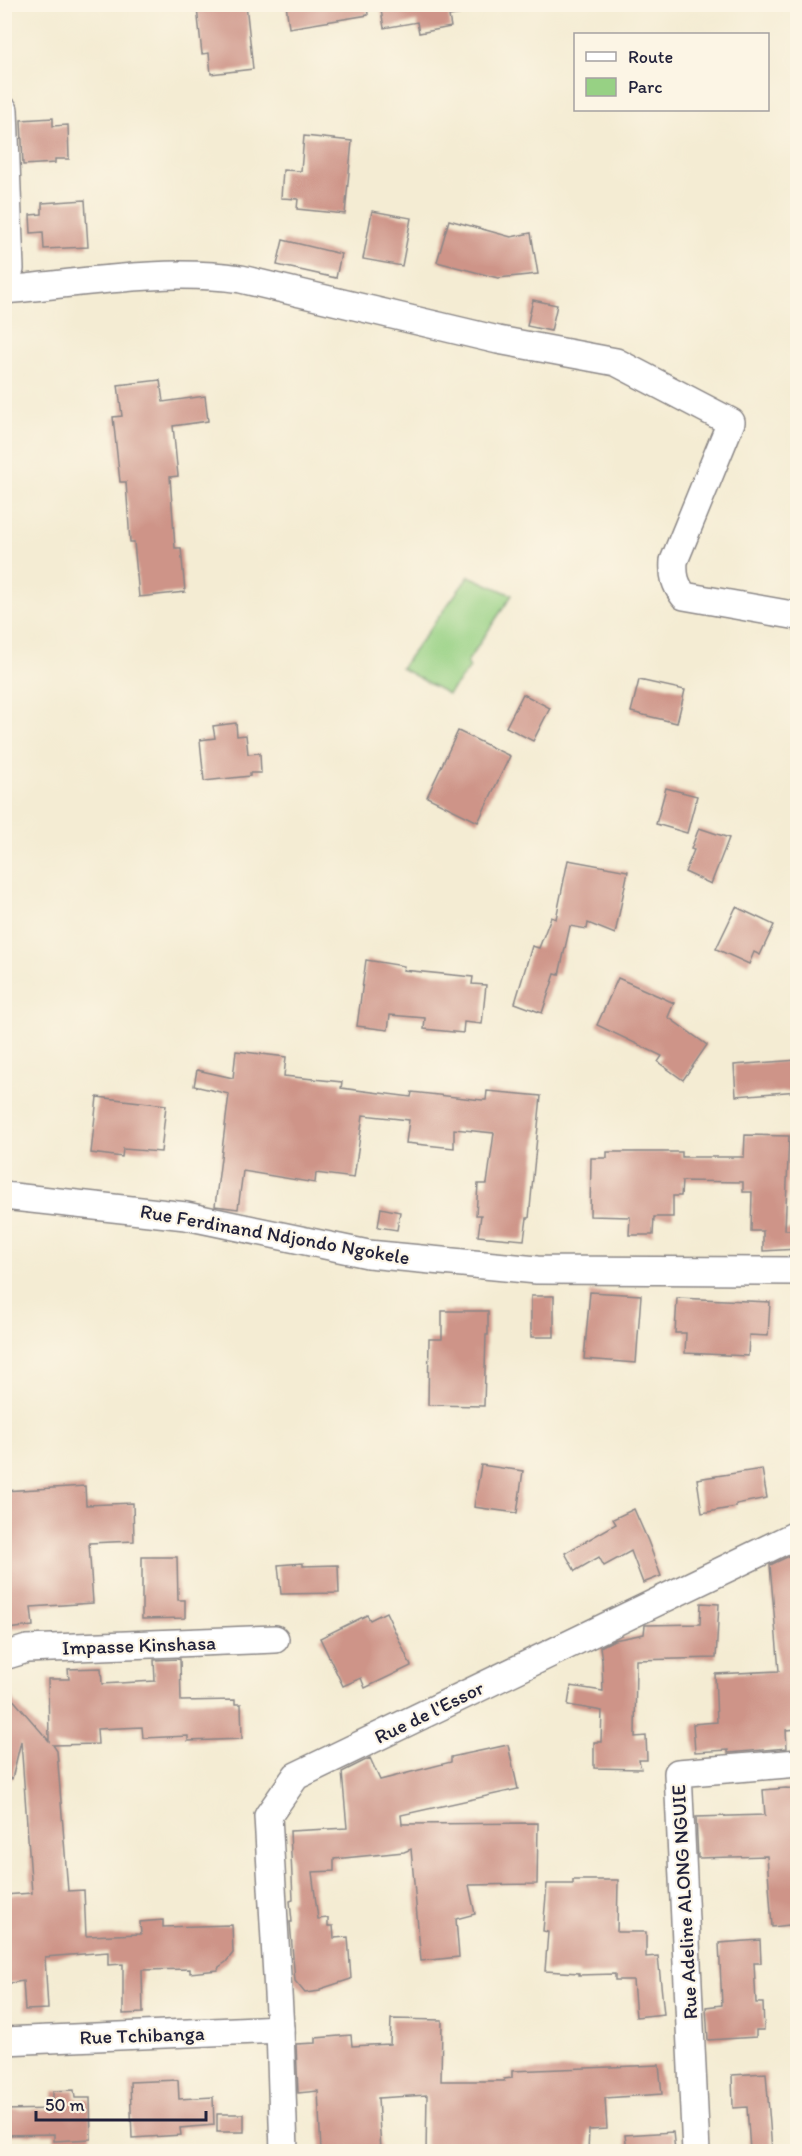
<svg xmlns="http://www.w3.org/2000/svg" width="802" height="2156" font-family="Itim,sans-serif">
  <rect width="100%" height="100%" fill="#fcf5e5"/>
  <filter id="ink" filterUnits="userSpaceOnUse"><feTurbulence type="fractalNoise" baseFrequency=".0167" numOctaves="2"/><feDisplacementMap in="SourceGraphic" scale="12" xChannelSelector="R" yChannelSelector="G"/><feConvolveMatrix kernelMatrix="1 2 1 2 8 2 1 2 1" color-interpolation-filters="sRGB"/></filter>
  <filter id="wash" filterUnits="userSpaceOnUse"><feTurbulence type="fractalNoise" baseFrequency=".008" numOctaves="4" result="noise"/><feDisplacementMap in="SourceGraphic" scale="24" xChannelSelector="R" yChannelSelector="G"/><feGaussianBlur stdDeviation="1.35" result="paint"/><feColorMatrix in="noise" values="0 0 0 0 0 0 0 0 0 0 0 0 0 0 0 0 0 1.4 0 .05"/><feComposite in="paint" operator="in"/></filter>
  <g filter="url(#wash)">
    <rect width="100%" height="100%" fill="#f4ecd3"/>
    <!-- green -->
    <polygon fill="#97d184" stroke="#5c7a60" stroke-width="1.5" points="469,576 512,595 467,662 470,668 448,694 401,668"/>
    <g id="blocks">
      <!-- building -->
      <g fill="#ce9488">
        <polygon points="202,4 246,4 253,69 211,74 209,53 202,54 197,8 203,8"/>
        <polygon points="286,4 367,4 368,15 289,28"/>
        <polygon points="380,4 461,4 462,14 449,16 451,27 419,33 417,22 384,28"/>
        <polygon points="53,118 53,126 68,125 69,159 55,159 55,163 23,165 21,120"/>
        <polygon points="304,136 352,141 345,214 297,209 298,199 281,198 283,170 301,171"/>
        <polygon points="85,200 88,247 44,249 43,232 31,233 30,215 42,214 42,203"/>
        <polygon points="372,211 411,218 402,266 363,259"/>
        <polygon points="449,220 511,237 531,233 538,274 498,278 437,262"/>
        <polygon points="283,240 341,254 336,278 277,265"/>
        <polygon points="533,300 557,305 551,331 527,326"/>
        <polygon points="160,380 163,402 205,396 208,421 173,426 178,476 170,477 175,548 181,548 185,592 139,597 134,542 130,542 126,482 120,482 113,417 122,416 118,385"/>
        <polygon points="639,680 685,690 677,723 631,712"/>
        <polygon points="523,694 550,708 533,741 506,727"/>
        <polygon points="236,723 237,736 246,735 248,754 260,753 261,773 250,773 250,776 204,781 200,740 215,738 213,726"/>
        <polygon points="458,731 510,756 478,822 427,797"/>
        <polygon points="666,788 697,796 687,833 656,824"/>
        <polygon points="699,828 729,838 711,884 685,872 694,850 691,849"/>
        <polygon points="568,860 628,871 615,934 588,923 587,929 570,926 559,975 555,974 542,1013 515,1003 532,946 539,948 551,917 556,919"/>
        <polygon points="736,907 774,925 760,955 754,952 749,964 716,949"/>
        <polygon points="366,960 404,966 403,970 473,977 472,984 486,985 482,1024 464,1022 463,1033 424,1029 425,1018 390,1015 388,1030 357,1026"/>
        <polygon points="618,978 674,1003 668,1017 707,1045 683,1080 658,1062 662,1056 597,1025"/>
        <polygon points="236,1051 286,1057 284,1076 342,1082 341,1088 411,1097 412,1092 482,1100 486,1100 487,1091 541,1096 529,1218 527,1218 524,1240 478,1236 481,1215 476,1215 478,1184 487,1184 494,1133 454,1129 454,1148 406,1143 409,1120 363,1115 354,1178 316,1173 315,1183 243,1171 238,1209 215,1206 229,1094 194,1086 197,1070 233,1078"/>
        <polygon points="798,1060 798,1091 736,1096 734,1065"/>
        <polygon points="97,1097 166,1105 161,1152 123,1149 122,1157 91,1153"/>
        <polygon points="745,1135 789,1136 785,1230 798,1230 798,1249 763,1251 763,1231 751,1231 752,1192 743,1192 743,1182 682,1181 681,1196 673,1196 673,1217 654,1217 653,1235 629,1235 630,1217 590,1216 591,1158 607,1158 607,1152 682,1152 682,1157 744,1157"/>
        <polygon points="381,1208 400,1212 397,1230 378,1227"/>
        <polygon points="590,1292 641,1295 636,1363 584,1359"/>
        <rect x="531" y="1296" width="23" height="41"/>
        <polygon points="677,1298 770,1302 768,1336 749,1335 748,1356 685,1353 686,1333 675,1333"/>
        <polygon points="442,1311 488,1311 488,1335 486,1335 484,1406 428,1405 429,1339 442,1339"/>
        <polygon points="481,1465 523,1471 517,1513 474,1507"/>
        <polygon points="762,1469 767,1498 736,1504 736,1507 702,1513 697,1479"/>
        <polygon points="85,1486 86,1505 133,1503 134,1541 89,1543 93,1603 31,1607 33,1626 7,1629 4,1609 4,1491"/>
        <polygon points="634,1509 648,1541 661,1576 643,1583 631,1551 604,1566 599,1557 575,1571 565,1553 616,1524 613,1519"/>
        <polygon points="798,1552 798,1729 786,1730 787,1748 728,1753 728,1750 695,1752 693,1724 717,1722 715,1674 779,1671 770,1565"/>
        <polygon points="142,1557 177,1557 178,1600 185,1600 185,1618 142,1619"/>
        <polygon points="303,1563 303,1566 338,1565 339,1593 281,1594 278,1565"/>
        <polygon points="701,1603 719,1604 716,1658 636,1660 635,1737 646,1736 647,1760 639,1760 641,1769 594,1768 594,1742 601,1742 602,1711 568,1705 571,1686 603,1691 602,1660 600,1647 614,1640 644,1634 645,1625 700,1624"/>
        <polygon points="386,1612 411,1666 365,1688 361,1678 343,1686 320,1638 367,1615 370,1620"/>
        <polygon points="180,1659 181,1701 235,1700 235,1704 241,1704 242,1739 188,1741 188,1736 143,1738 142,1727 97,1729 98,1744 53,1745 57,1751 68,1891 84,1890 86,1936 141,1934 140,1922 163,1920 163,1927 232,1925 233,1953 226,1962 219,1967 218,1970 190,1973 190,1969 142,1970 143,2013 123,2014 123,1964 108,1965 108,1952 45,1957 48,2009 25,2010 23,1981 4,1984 4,1895 32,1893 21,1741 12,1779 4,1778 4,1689 49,1741 48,1679 69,1679 68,1669 101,1668 102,1684 155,1681 154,1660"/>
        <polygon points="508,1745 518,1789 401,1815 402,1824 538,1823 537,1884 469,1885 475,1914 456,1919 459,1957 421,1961 411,1849 404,1852 334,1859 334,1871 312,1872 318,1919 328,1918 328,1926 333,1926 334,1938 348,1937 351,1979 320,1989 320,1991 305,1993 295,1981 290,1922 292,1922 290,1901 293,1900 290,1831 347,1828 342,1772 370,1758 380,1780 451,1762 451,1757"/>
        <polygon points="786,1788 798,1789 798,1924 772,1927 767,1856 698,1858 696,1817 765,1815 763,1790"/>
        <polygon points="573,1880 618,1880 617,1932 646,1932 646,1957 658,1956 664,2014 636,2017 633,1980 615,1980 615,1974 579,1975 579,1973 545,1971 548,1932 543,1931 547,1884 573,1884"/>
        <polygon points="760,1940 761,1963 754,1963 756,2003 763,2003 764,2030 756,2030 756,2037 708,2040 706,2007 722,2005 719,1943"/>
        <polygon points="391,2019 442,2020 441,2081 504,2081 504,2079 512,2078 512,2071 659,2065 662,2094 605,2098 607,2129 589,2130 588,2151 426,2151 427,2095 378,2098 381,2151 321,2151 318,2091 298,2093 296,2044 316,2043 316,2038 351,2035 352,2046 390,2044"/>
        <polygon points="766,2073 772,2151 750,2151 747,2107 733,2108 732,2075"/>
        <polygon points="178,2080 179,2099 213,2097 214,2125 180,2128 181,2135 132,2138 130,2082"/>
        <polygon points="74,2090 75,2098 90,2098 91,2139 54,2141 54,2134 4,2135 4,2110 53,2109 53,2091"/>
        <rect x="217" y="2114" width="27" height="18"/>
        <polygon points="673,2132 675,2151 627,2151 625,2135"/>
      </g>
    </g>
  </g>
  <g filter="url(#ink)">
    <use href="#blocks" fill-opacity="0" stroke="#8b8787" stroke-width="1.5"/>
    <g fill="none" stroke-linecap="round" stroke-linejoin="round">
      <!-- street casing -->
      <g stroke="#8b8787" stroke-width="30">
        <g id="street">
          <polyline points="4,110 10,269 4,275"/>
          <path d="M 4,290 C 82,283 164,268 241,279 L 498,340 L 616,362 L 731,422 L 674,561 C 673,576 675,584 684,596 L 798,616"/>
          <polyline points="4,1196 186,1216 368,1254 537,1270 798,1271"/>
          <polyline points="4,1656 27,1649 275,1639"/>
          <polyline points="4,2041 280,2029"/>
          <polyline points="284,2152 280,2029 268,1816 296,1776 798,1534"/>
          <polyline points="696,2152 678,1773 798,1763"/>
        </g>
      </g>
      <!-- street -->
      <use href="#street" stroke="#fff" stroke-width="27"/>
    </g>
  </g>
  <g text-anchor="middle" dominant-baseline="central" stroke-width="4.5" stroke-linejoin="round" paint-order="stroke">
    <!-- street labels -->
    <g font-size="20" fill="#22223b" stroke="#fcf5e5">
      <text transform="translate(275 1234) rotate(10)">Rue Ferdinand Ndjondo Ngokele</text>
      <text transform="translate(139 1645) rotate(-2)">Impasse Kinshasa</text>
      <text transform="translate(429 1712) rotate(-26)">Rue de l'Essor</text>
      <text transform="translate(684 1902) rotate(-93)">Rue Adeline ALONG NGUIE</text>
      <text transform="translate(142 2035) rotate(-2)">Rue Tchibanga</text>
    </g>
  </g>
  <!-- margin -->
  <rect width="802" height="2156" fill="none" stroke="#fcf5e5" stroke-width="24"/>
  <!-- legend -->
  <rect x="574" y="33" width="195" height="78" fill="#fcf5e5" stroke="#a5a1a1" stroke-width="1.5"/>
  <rect x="586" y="52" width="30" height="9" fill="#ffffff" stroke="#a5a1a1" stroke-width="1.5"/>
  <text x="628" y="63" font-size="18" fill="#22223b">Route</text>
  <rect x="586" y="78" width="30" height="18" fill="#97d184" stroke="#a5a1a1" stroke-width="1.5"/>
  <text x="628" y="93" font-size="18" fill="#22223b">Parc</text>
  <!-- scale -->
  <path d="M36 2111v9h170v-9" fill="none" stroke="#22223b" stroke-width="3"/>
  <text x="45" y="2111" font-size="18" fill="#22223b" stroke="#fcf5e5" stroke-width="4.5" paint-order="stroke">50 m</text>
</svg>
